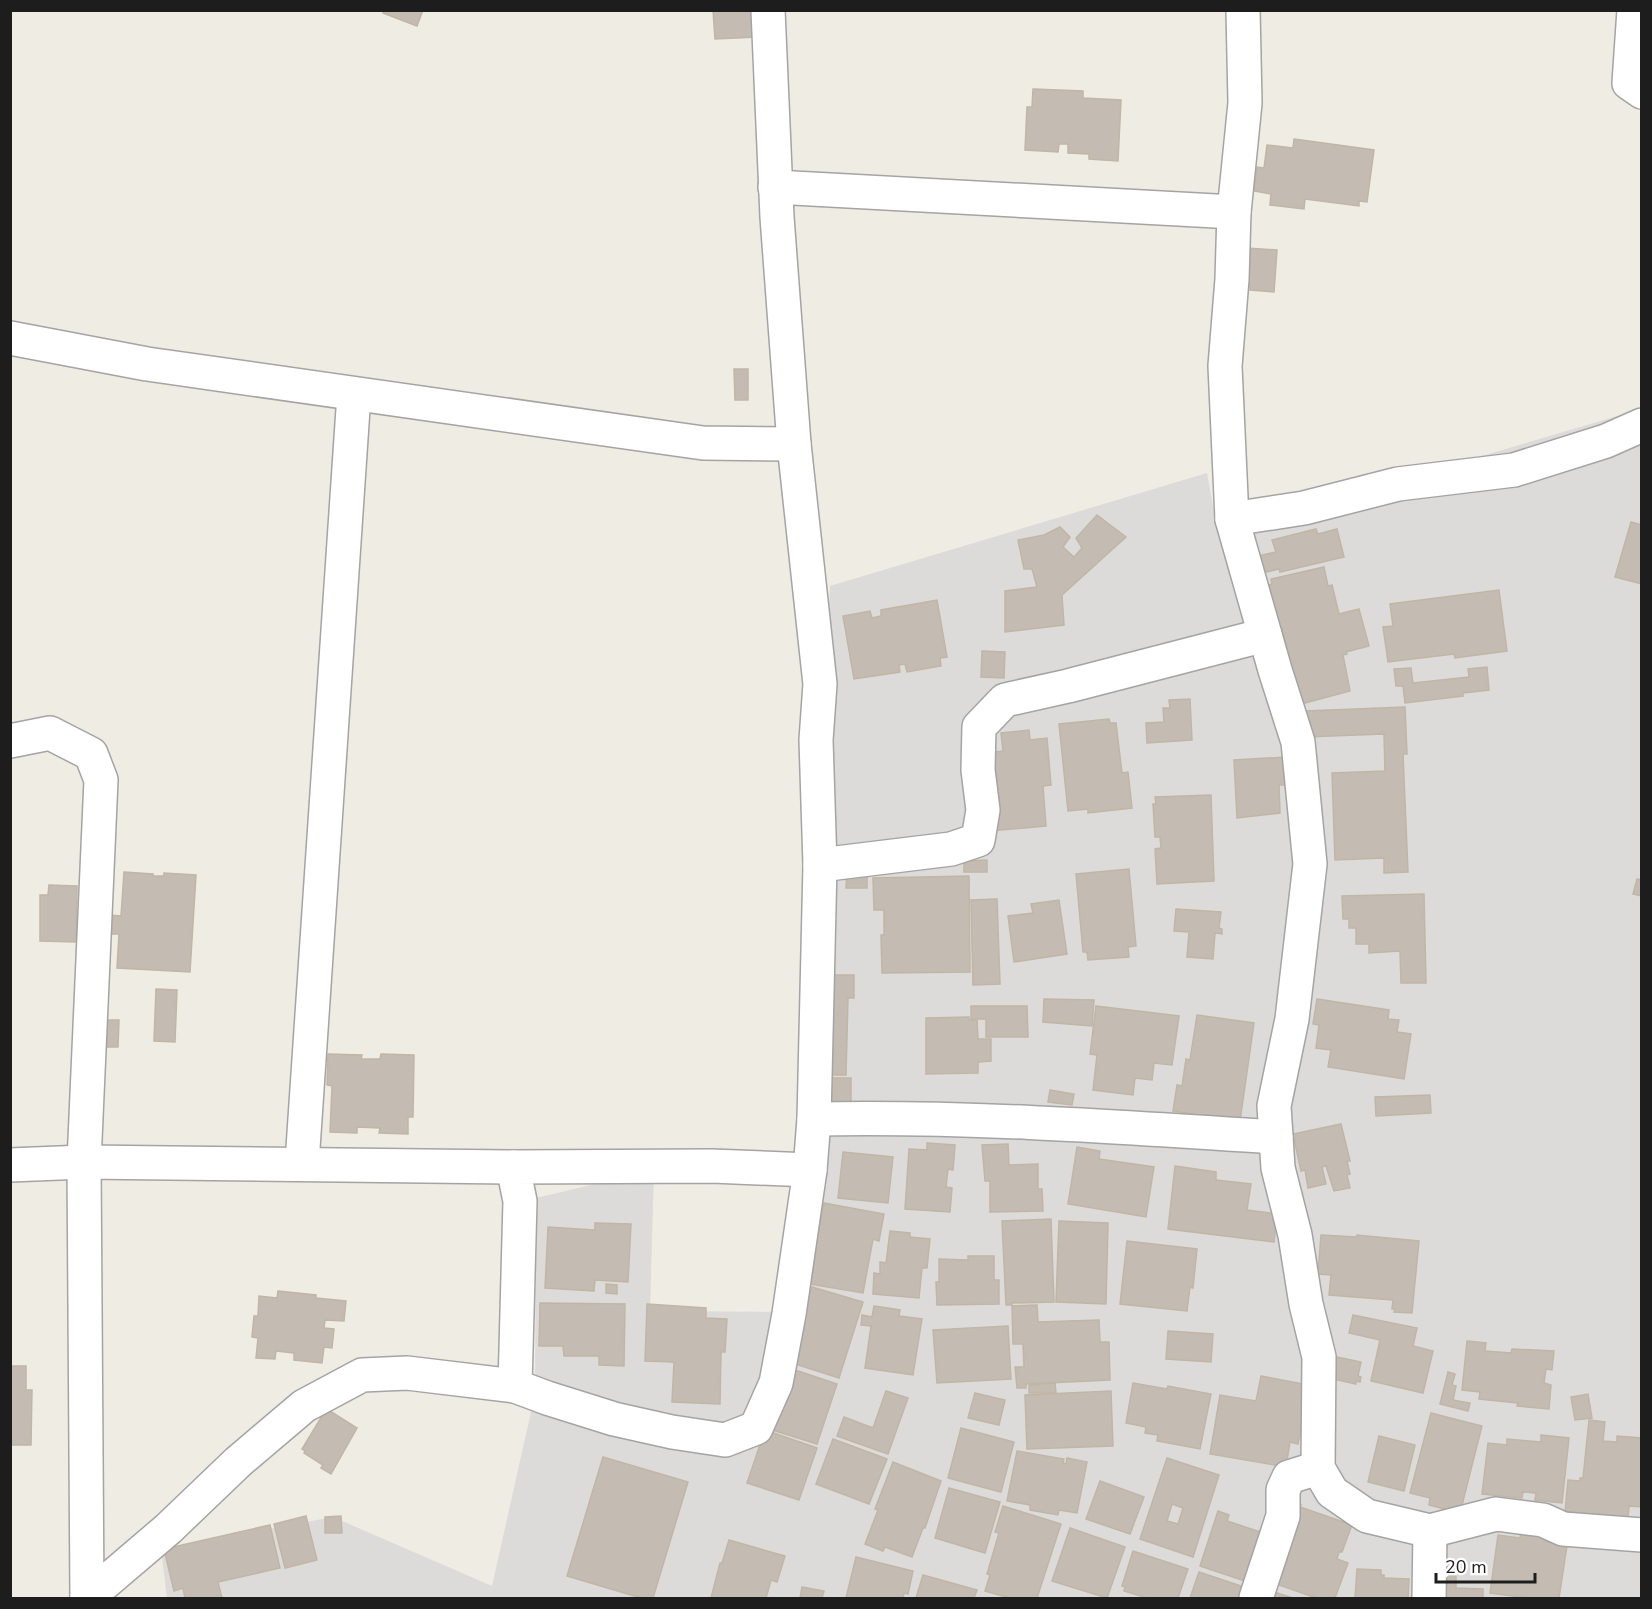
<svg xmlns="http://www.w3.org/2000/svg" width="1652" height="1609" font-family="'Nunito Sans',sans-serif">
  <rect width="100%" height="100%" fill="#efece3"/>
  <!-- residential -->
  <polygon fill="#dcdbda" points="1641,409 1641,1598 167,1598 161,1549 333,1517 492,1586 535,1394 536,1198 654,1170 650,1311 787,1312 806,1176 830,586 1207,473 1218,534"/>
  <!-- building -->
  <g fill="#c4bcb2" stroke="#c1b5a5" stroke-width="1.5" fill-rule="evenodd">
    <polygon points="384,10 423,10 417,26 383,13"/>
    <polygon points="713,10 756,10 757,37 715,39"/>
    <polygon points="1033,89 1083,91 1083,98 1121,100 1118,161 1089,159 1089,154 1068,153 1068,144 1059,144 1058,152 1025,150 1027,107 1032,107"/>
    <polygon points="1294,139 1374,150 1367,202 1359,201 1359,206 1305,199 1304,209 1270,205 1271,194 1254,191 1257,167 1264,168 1267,145 1293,148"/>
    <polygon points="1246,248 1277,250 1274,292 1250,290 1250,286 1244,286"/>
    <polygon points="734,369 748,369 748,400 735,400"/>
    <polygon points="1097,515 1126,537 1062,595 1064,625 1005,632 1005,591 1037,587 1032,569 1024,569 1018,540 1044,535 1060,527 1070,537 1063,547 1074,557 1082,548 1076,538"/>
    <polygon points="1631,522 1642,525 1642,584 1615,577"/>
    <polygon points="1316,529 1318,534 1337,529 1344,557 1280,572 1279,569 1262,573 1258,556 1276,552 1272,540"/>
    <polygon points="1324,567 1328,586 1332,585 1339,614 1359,609 1369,646 1346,652 1347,654 1343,655 1350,691 1290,707 1279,663 1290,659 1282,630 1273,633 1268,616 1277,613 1274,605 1267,607 1262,587 1272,584 1271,579"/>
    <polygon points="1499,590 1507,651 1455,658 1454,654 1388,662 1383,627 1393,626 1390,604"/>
    <polygon points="937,600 947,657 940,658 941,666 907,672 905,664 899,665 900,672 854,679 843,616 870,611 872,618 881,616 881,610"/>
    <polygon points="982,651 1005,652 1004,678 981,677"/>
    <polygon points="1487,667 1489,690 1463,693 1463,696 1405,703 1403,686 1396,686 1394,669 1411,668 1413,683 1469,677 1468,669"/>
    <polygon points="1190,699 1192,740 1147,743 1146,723 1164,722 1163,708 1170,708 1169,700"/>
    <polygon points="1405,707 1407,754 1403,754 1408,872 1384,873 1384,858 1335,860 1332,773 1385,771 1384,734 1305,737 1305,711"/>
    <polygon points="1109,719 1110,723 1116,723 1122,773 1128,772 1132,808 1088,813 1088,809 1068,811 1059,724"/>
    <polygon points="1029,730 1030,740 1047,738 1051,785 1043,786 1046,826 989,831 988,753 1003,751 1001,733"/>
    <polygon points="1286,757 1287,785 1279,785 1280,813 1237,818 1234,760"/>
    <polygon points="1211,795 1214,881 1157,884 1155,849 1161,848 1160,837 1155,837 1153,804 1156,804 1155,797"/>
    <polygon points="987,860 987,872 964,872 964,861"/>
    <polygon points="1129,869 1136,946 1128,947 1129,957 1088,960 1087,952 1083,952 1076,874"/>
    <polygon points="847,871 867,871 867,888 846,888"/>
    <polygon points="124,872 153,874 153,876 164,876 164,873 196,875 190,972 117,968 119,934 109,934 110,915 121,916"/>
    <polygon points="969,876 970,972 882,973 881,935 884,935 884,910 874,910 873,878"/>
    <polygon points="1637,879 1642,880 1642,896 1633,894"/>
    <polygon points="49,885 77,886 76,942 40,941 40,895 48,895"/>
    <polygon points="1424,894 1426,983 1401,983 1400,951 1369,953 1369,944 1356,944 1356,928 1349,928 1349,919 1343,919 1342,896"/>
    <polygon points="997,899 1000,984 973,985 971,900"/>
    <polygon points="1059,900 1067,954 1014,962 1008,916 1033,913 1031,904"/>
    <polygon points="1176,909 1221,912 1219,928 1222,929 1222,934 1215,933 1213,959 1187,957 1189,932 1174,931"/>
    <polygon points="829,975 854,975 854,998 848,998 846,1075 828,1075"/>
    <polygon points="156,989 177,990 175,1042 154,1041"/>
    <polygon points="1044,999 1094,1000 1092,1026 1043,1022"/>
    <polygon points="1317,999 1389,1010 1388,1019 1399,1020 1397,1032 1411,1034 1404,1079 1328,1067 1331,1050 1316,1048 1319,1025 1313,1024"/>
    <polygon points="971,1006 1027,1006 1028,1037 986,1037 986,1019 971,1019"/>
    <polygon points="1096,1006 1179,1016 1172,1065 1154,1063 1152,1080 1135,1078 1133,1095 1093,1090 1097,1055 1090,1054"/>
    <polygon points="1197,1015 1254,1023 1240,1121 1173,1111 1177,1085 1182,1086 1186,1059 1190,1060"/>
    <polygon points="969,1017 969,1020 977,1020 978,1039 991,1039 991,1061 978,1062 978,1073 926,1074 926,1018"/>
    <polygon points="107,1020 119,1020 118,1047 107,1047"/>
    <polygon points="328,1054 362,1055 361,1059 380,1059 381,1054 414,1055 413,1117 408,1117 408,1134 379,1133 380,1128 357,1127 357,1133 330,1132 332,1086 327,1085"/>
    <polygon points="830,1078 851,1078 851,1102 829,1102"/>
    <polygon points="1050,1090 1074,1094 1072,1105 1048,1102"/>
    <polygon points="1430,1095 1431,1113 1376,1116 1375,1097"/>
    <polygon points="1341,1124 1350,1161 1347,1161 1350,1174 1347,1175 1350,1188 1334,1191 1326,1166 1322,1167 1326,1184 1308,1188 1305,1170 1301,1171 1293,1134"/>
    <polygon points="927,1143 955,1145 953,1170 948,1169 946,1187 952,1188 950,1212 905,1209 909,1149 927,1150"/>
    <polygon points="1008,1144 1009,1165 1038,1164 1038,1189 1042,1189 1043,1211 990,1212 990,1181 985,1181 982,1145"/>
    <polygon points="1077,1147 1100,1151 1099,1159 1154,1167 1146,1217 1068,1204"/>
    <polygon points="843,1152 893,1157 888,1203 838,1198"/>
    <polygon points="1175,1166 1216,1172 1216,1180 1251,1184 1247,1210 1277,1214 1274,1242 1168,1229"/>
    <polygon points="824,1203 884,1214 879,1241 873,1239 863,1293 809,1284"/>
    <polygon points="1051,1219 1054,1302 1012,1303 1012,1305 1006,1305 1002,1221"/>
    <polygon points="1059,1221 1108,1223 1106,1304 1056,1302"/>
    <polygon points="595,1223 631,1224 628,1282 595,1280 594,1291 545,1288 548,1227 595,1230"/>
    <polygon points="890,1231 910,1233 910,1237 930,1239 927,1268 922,1268 919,1298 873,1294 874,1273 880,1274 880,1262 886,1263"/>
    <polygon points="1321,1235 1357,1237 1357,1235 1419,1241 1412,1313 1394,1312 1395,1309 1392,1309 1393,1300 1329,1295 1331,1275 1318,1274"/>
    <polygon points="1127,1241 1197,1249 1193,1288 1190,1287 1187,1311 1120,1304"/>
    <polygon points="968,1256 994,1256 994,1280 999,1280 999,1304 937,1305 936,1282 939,1282 939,1259 968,1260"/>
    <polygon points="606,1284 617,1285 617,1294 606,1293"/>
    <polygon points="812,1287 863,1302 839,1378 789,1362"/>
    <polygon points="278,1291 316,1295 316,1298 346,1301 344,1321 325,1320 324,1328 334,1329 332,1348 324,1347 322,1363 294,1360 294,1353 276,1351 275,1359 256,1358 258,1338 252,1337 254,1316 258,1316 259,1296 277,1298"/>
    <polygon points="540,1303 625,1304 624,1366 599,1365 599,1356 564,1356 563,1346 539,1346"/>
    <polygon points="647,1304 706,1308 706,1318 727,1319 725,1352 721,1352 720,1404 672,1402 674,1362 645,1361"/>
    <polygon points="1037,1305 1038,1322 1099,1320 1100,1342 1109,1342 1110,1380 1026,1384 1026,1388 1017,1388 1015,1367 1024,1367 1023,1344 1013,1344 1012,1306"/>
    <polygon points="874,1306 900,1310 899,1316 922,1319 913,1375 865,1368 871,1326 861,1325 862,1315 872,1317"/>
    <polygon points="1353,1315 1417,1328 1413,1346 1433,1351 1423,1393 1371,1381 1380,1340 1349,1333"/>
    <polygon points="1008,1326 1011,1379 937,1383 933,1330"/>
    <polygon points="1168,1331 1213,1334 1211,1362 1166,1359"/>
    <polygon points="1467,1341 1486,1343 1485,1351 1511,1353 1512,1349 1554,1351 1552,1370 1546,1369 1544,1383 1551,1385 1549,1409 1517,1406 1518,1403 1479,1399 1480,1392 1462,1390"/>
    <polygon points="1337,1357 1361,1362 1358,1376 1361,1377 1360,1382 1356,1381 1356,1384 1333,1379"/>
    <polygon points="10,1366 26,1366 26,1390 32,1390 31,1445 10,1445"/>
    <polygon points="786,1367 837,1384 817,1444 766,1428"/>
    <polygon points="1448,1372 1455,1374 1452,1385 1456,1386 1453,1400 1470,1403 1468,1411 1440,1404"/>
    <polygon points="1261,1376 1309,1385 1298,1444 1290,1442 1286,1467 1210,1454 1220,1395 1256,1401"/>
    <polygon points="1055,1383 1056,1393 1029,1393 1029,1385"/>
    <polygon points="1133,1383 1167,1389 1168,1386 1211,1394 1200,1449 1157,1441 1158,1435 1145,1433 1146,1427 1126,1423"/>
    <polygon points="886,1391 908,1398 888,1454 837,1436 844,1417 873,1428"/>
    <polygon points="1111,1391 1113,1446 1027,1449 1025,1395"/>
    <polygon points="975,1393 1005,1400 999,1425 968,1418"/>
    <polygon points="1588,1394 1592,1418 1575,1420 1571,1397"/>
    <polygon points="325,1411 328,1413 330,1411 357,1428 331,1474 321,1468 323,1465 304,1453 305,1451 302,1449"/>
    <polygon points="1431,1413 1482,1426 1460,1513 1429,1505 1430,1498 1410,1493"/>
    <polygon points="1589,1420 1605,1422 1603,1441 1617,1442 1617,1436 1642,1438 1642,1507 1629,1506 1627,1530 1564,1524 1568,1480 1580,1481 1580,1478 1583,1478"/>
    <polygon points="961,1428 1014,1442 1001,1492 948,1478"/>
    <polygon points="765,1430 817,1448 799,1500 747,1483"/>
    <polygon points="1541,1435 1569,1438 1562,1503 1535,1500 1536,1493 1523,1492 1522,1498 1482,1494 1488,1443 1507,1445 1507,1439 1541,1442"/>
    <polygon points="1379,1436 1415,1445 1404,1491 1368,1482"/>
    <polygon points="833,1439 887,1459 869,1504 816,1484"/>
    <polygon points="1017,1451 1064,1459 1063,1463 1066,1464 1067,1458 1087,1462 1077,1513 1059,1510 1058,1515 1030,1510 1030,1505 1007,1501"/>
    <polygon points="603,1457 688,1482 653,1598 641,1598 567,1576"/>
    <path d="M 1167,1458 L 1219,1475 L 1193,1557 L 1140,1539 ZM 1172,1504 L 1183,1508 L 1178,1524 L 1167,1521 Z"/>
    <polygon points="893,1462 941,1481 925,1528 923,1528 912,1557 885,1547 883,1551 865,1544 878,1510 875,1509"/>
    <polygon points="1100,1481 1144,1497 1130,1534 1086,1519"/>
    <polygon points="949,1488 1000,1502 985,1553 935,1538"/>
    <polygon points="1296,1503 1301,1505 1300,1507 1352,1525 1342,1552 1339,1552 1337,1559 1348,1563 1335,1598 1316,1598 1268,1581"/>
    <polygon points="1003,1506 1061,1524 1037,1598 1009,1598 985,1591 990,1575 987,1574 999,1533 995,1532"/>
    <polygon points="1218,1511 1229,1515 1227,1521 1273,1536 1257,1585 1200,1566"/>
    <polygon points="306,1516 317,1560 285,1568 274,1524"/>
    <polygon points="341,1516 342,1533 325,1533 325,1517"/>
    <polygon points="270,1525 280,1568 218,1582 222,1598 185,1598 183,1588 174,1591 164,1549"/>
    <polygon points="1070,1528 1125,1547 1107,1598 1052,1581"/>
    <polygon points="1521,1532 1555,1537 1554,1544 1567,1546 1559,1598 1527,1598 1490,1593 1498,1535 1520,1538"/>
    <polygon points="729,1540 785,1556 777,1582 771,1580 766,1598 711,1598 720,1563 722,1563"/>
    <polygon points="1133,1551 1188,1569 1178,1598 1147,1598 1124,1591 1125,1587 1122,1586"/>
    <polygon points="856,1557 913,1571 908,1594 904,1593 903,1598 846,1598"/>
    <polygon points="1433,1568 1456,1569 1456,1588 1483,1589 1483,1598 1433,1598"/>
    <polygon points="1357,1569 1381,1570 1381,1575 1384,1575 1384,1578 1409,1579 1408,1598 1355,1598"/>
    <polygon points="1199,1572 1253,1590 1250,1598 1190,1598"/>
    <polygon points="923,1575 977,1590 974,1598 916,1598"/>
    <polygon points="802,1587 824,1591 822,1598 800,1598"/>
    <polygon points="1264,1589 1293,1598 1261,1598"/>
  </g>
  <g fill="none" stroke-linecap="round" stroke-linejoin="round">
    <!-- minor casing -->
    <g stroke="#a4a4a4" stroke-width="36">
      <g id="minor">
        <polyline points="1243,10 1245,103 1234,212 1232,279 1225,366 1232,519 1275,670 1298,742 1310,864 1292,1019 1274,1106 1278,1168 1295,1235 1306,1304 1319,1357 1318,1468 1332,1492 1367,1516 1430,1531 1496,1514 1543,1520 1563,1529 1642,1535"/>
        <polyline points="1634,10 1629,83 1642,92"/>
        <polyline points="775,187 1234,212"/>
        <polyline points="10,338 147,364 703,443 794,444"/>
        <polyline points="1232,519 1304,508 1398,484 1514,470 1606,441 1642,425"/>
        <polyline points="10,741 50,733 91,754 101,780 84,1162 87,1598"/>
        <polyline points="820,865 951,849 978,840 983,810 978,770 979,727 1005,700 1068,686 1265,635"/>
        <path d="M 814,1119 C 968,1116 1122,1127 1276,1137"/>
        <polyline points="302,1163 354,394"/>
        <polyline points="10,1165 84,1162 513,1167"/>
        <polyline points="515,1386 547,1398 614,1419 672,1432 725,1440 756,1428 776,1383 789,1314 810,1170 814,1119 820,865 816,740 820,684 794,444 777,217 768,10"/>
        <polyline points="87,1598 168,1529 238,1462 304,1406 362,1375 407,1373 515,1386 520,1201 513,1167 712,1166 810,1170"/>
        <polyline points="1256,1598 1283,1516 1283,1490 1289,1477 1318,1468"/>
        <polyline points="1429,1598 1430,1531"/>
      </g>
    </g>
    <!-- minor -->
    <use href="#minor" stroke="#fff" stroke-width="33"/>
  </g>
  <!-- border -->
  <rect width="1652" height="1609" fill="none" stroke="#1d1d1d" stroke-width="24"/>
  <!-- scale -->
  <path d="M1436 1573v9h99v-9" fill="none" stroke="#1d1d1d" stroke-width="3"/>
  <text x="1445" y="1573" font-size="18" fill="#1d1d1d" stroke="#ffffff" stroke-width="4.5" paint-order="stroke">20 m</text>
</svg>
